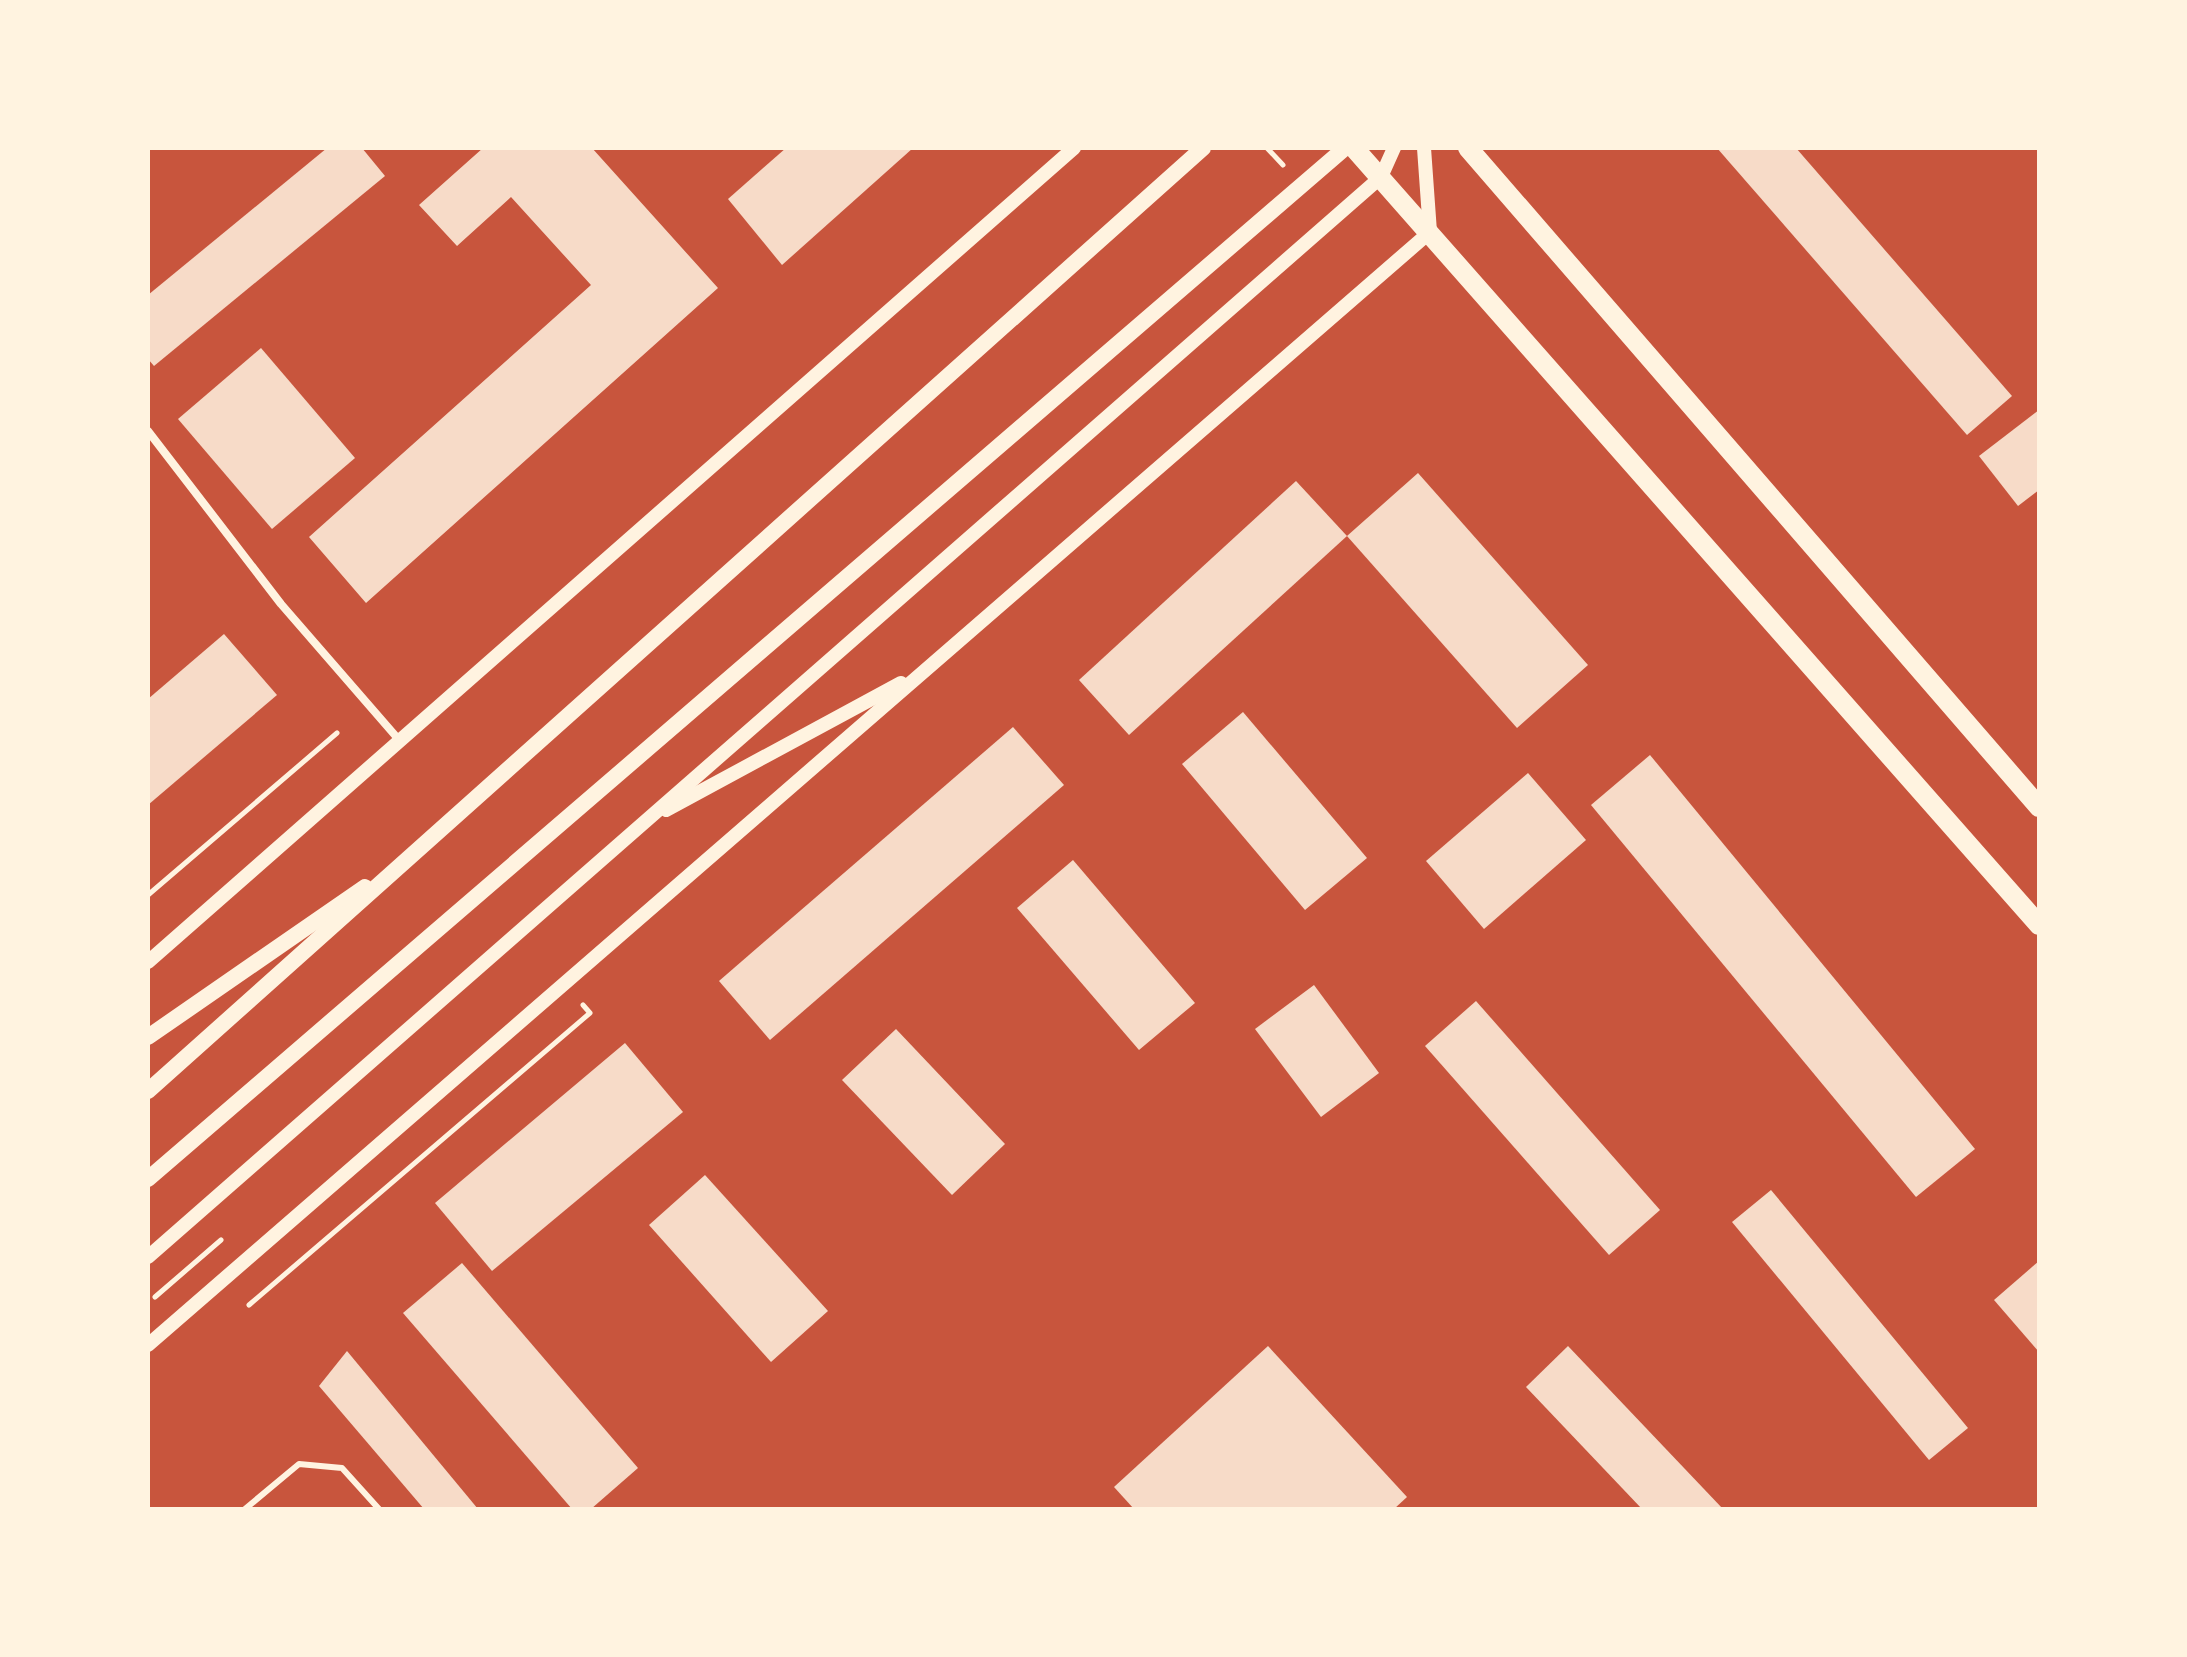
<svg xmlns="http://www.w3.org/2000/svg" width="2187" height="1657" font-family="'Nunito Sans',sans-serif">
  <rect width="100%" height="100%" fill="#c8553d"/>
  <!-- building -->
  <g fill="#f7dbc8">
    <polygon points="327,148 362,148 385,176 154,366 148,359 148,295"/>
    <polygon points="483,148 592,148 718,288 366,603 309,537 591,285 511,197 457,246 419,205"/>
    <polygon points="786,148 913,148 782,265 728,199"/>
    <polygon points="1717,148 1796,148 2012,396 1967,435"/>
    <polygon points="261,348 355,458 272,529 178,419"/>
    <polygon points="2039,410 2039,490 2018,506 1979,456"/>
    <polygon points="1418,473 1588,665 1517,728 1347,536"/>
    <polygon points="1296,481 1347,536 1129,735 1079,680"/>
    <polygon points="224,634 277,695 148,805 148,699"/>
    <polygon points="1243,712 1367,858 1305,910 1182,764"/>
    <polygon points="1013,727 1064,785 770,1040 719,981"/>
    <polygon points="1650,755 1975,1149 1916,1197 1591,805"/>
    <polygon points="1528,773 1586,840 1484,929 1426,861"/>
    <polygon points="1073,860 1195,1003 1139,1050 1017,908"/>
    <polygon points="1314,985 1379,1073 1321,1117 1255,1029"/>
    <polygon points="1476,1001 1660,1210 1609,1255 1425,1046"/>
    <polygon points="896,1029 1005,1144 952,1195 842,1080"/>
    <polygon points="625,1043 683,1112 492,1271 435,1203"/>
    <polygon points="705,1175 828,1311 771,1362 649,1225"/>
    <polygon points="1771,1190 1968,1428 1929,1460 1732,1222"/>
    <polygon points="2039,1261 2039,1352 1994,1300"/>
    <polygon points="462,1263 638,1468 591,1509 572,1509 403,1313"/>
    <polygon points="1268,1346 1407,1497 1394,1509 1134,1509 1114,1487"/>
    <polygon points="1568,1346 1723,1509 1642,1509 1526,1387"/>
    <polygon points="347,1351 478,1509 424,1509 319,1386"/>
  </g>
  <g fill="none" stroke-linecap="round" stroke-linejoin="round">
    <!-- path -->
    <g stroke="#fff3e0" stroke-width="5">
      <polyline points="1267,148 1283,165"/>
      <polyline points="148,895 337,733"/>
      <polyline points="155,1297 221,1240"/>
      <polyline points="249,1305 590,1013 583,1005"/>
    </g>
    <!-- service -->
    <polyline stroke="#fff3e0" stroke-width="6" points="245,1509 299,1464 342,1468 379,1509"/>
    <!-- minor -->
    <polyline stroke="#fff3e0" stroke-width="8" points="148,431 281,604 400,741"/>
    <!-- tertiary -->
    <g stroke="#fff3e0" stroke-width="14">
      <polyline points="666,810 901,683"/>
      <polyline points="148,962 1074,148"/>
      <polyline points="148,1257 1381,177 1394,148"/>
      <polyline points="148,1345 1430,232 1424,148"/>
    </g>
    <!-- secondary -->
    <g stroke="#fff3e0" stroke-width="16">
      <polyline points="148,1037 365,887"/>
      <polyline points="148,1091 1203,148"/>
      <polyline points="148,1179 1345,148"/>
    </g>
    <!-- primary -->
    <g stroke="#fff3e0" stroke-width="20">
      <polyline points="1354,148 2039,925"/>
      <polyline points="1468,148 2039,807"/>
    </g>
  </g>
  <!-- border -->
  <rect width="2187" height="1657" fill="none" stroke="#fff3e0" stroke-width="300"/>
</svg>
